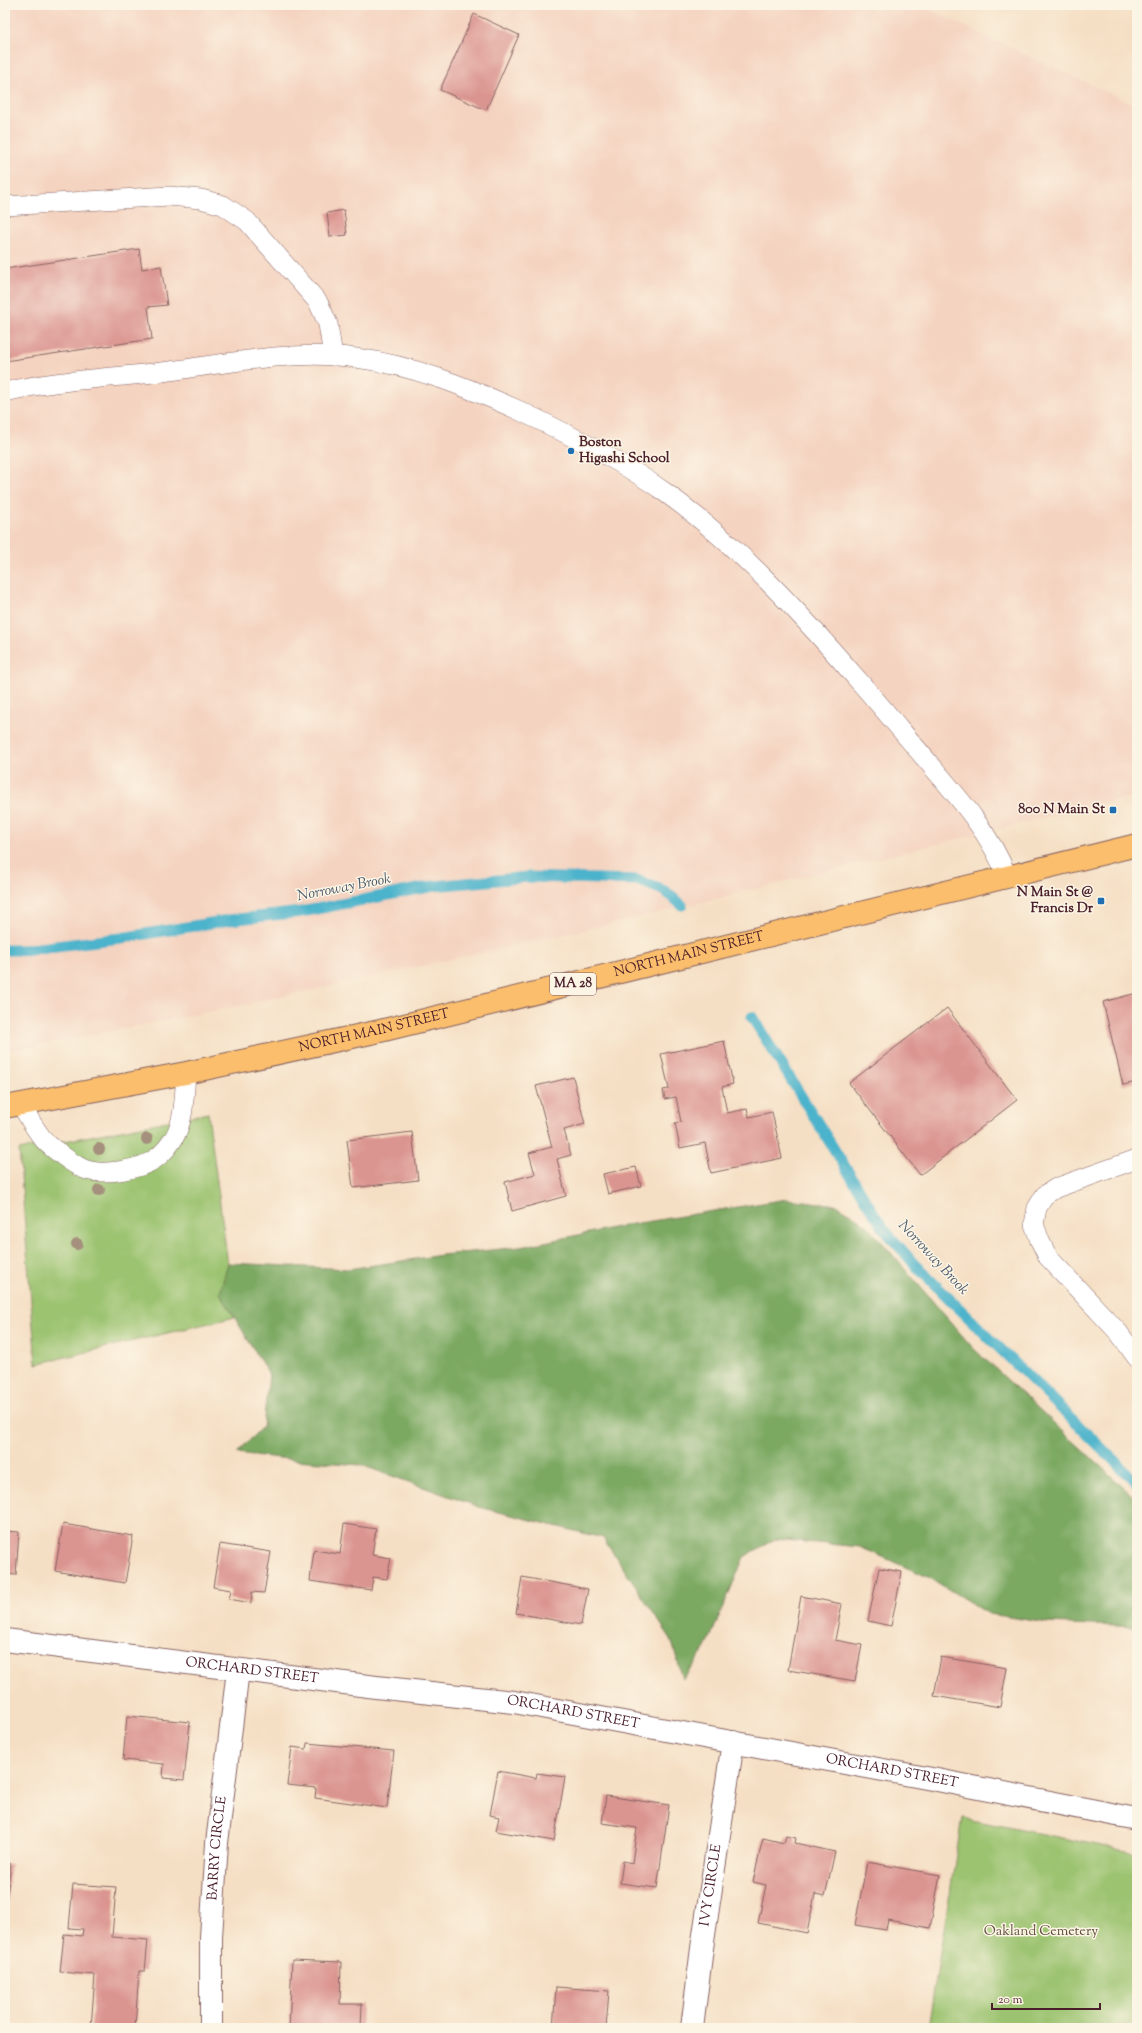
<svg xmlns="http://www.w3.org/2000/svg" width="1142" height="2033" font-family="'Sorts Mill Goudy',serif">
  <rect width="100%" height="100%" fill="#fcf5e5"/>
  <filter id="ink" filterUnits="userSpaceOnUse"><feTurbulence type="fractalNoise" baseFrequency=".025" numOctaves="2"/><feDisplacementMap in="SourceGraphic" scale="8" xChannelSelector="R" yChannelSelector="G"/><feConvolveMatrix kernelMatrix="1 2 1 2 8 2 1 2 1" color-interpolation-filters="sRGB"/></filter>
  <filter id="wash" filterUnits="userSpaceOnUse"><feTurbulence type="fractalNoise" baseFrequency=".012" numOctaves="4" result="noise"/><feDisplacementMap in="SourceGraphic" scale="16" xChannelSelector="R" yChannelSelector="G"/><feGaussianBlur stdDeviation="0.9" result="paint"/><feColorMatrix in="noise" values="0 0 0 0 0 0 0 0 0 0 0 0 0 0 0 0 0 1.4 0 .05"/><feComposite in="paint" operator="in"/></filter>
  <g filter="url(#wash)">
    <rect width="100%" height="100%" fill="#f5dfc4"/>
    <!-- built -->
    <polygon fill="#f4d3c0" points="5,5 919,5 1137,106 1137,795 629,920 243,1005 5,1052"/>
    <!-- green -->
    <g fill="#9bc36f" stroke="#72714d">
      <polygon points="208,1113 235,1317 36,1364 19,1150"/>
      <polygon points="962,1818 1137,1853 1137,2028 928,2028"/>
    </g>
    <!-- forest -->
    <polygon fill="#7ca962" stroke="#636446" points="787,1199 837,1205 867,1225 973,1348 1137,1500 1137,1627 1047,1623 989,1614 930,1578 860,1547 775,1539 744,1557 706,1648 683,1679 671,1639 603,1538 479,1507 361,1465 296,1460 237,1453 263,1426 269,1375 220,1293 228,1263 348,1269 442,1255 520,1247 627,1225"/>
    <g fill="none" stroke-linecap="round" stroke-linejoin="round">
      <!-- stream -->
      <g stroke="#4cb3cb" stroke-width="11">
        <polyline points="5,950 23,950 121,938 229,920 301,912 434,886 528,877 637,880 665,891 682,905"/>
        <polyline points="752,1017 883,1228 916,1266 1137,1483"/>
      </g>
    </g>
    <g id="blocks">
      <!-- building -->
      <g fill="#db9591">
        <polygon points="474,14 519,35 486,110 440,90"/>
        <polygon points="344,210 347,235 330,237 327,213"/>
        <polygon points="139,249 142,269 161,266 167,305 148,307 152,339 5,361 5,269"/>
        <polygon points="1137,993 1137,1082 1123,1085 1103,1002"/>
        <polygon points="947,1008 1017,1100 920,1175 849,1083"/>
        <polygon points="724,1041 733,1084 722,1087 727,1113 747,1109 749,1117 772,1112 782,1158 711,1173 705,1143 680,1148 675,1123 681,1122 676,1097 665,1099 663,1090 669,1089 661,1054"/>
        <polygon points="573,1077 585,1124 564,1130 571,1155 557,1159 566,1196 512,1211 505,1182 535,1174 529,1153 552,1147 536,1086"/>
        <polygon points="412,1132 418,1180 353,1188 347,1140"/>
        <polygon points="636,1167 641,1186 608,1194 603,1174"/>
        <polygon points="63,1524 133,1536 125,1583 55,1571"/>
        <polygon points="344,1524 376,1529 372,1555 391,1558 387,1579 373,1577 371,1590 310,1581 314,1550 340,1554"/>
        <polygon points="5,1531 19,1532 16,1575 5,1574"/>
        <polygon points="220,1544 271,1552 264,1593 252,1592 251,1603 229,1599 231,1590 213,1587"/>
        <polygon points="879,1568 902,1572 891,1626 868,1621"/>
        <polygon points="522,1577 588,1589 581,1625 516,1613"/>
        <polygon points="801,1596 842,1604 835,1640 862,1645 855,1681 788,1670"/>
        <polygon points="941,1657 1007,1668 1000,1707 934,1696"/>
        <polygon points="127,1716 190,1722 184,1780 163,1778 164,1764 123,1760"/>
        <polygon points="307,1743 394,1751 387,1808 315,1798 316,1788 287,1785 292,1747 306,1749"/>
        <polygon points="498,1771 536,1778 537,1773 565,1777 554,1841 496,1831 499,1817 490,1815"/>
        <polygon points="606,1796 669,1805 657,1888 620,1883 623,1861 632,1863 637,1828 602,1823"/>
        <polygon points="786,1836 796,1838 795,1843 835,1852 825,1896 815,1894 807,1933 758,1923 766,1885 753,1882 763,1838 784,1843"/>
        <polygon points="867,1862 940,1875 930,1928 888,1920 886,1930 855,1925"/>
        <polygon points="5,1863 11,1864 6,1903 5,1903"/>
        <polygon points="73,1884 116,1887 112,1937 148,1940 145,1971 139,1971 135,2028 91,2028 95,1975 60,1972 64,1934 82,1936 83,1929 69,1928"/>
        <polygon points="292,1960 341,1962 340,2004 362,2004 361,2028 289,2028"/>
        <polygon points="556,1987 609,1991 606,2028 553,2028"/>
      </g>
    </g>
  </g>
  <g filter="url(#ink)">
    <use href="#blocks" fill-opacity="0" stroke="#866261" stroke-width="1"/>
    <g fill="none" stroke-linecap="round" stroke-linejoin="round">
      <!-- lane casing -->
      <g stroke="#866261" stroke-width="20">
        <g id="lane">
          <polyline points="5,206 169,196 201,199 223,205 247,221 318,302 328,324 333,356"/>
          <path d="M 5,392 C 55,380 111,378 162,372 C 223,364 295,349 356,358 C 412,365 467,387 518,410 C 569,434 620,460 666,493 C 738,545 800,613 858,680 C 882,707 905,735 929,763 C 960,799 990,833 1008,878"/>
          <path d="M 21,1105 C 29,1117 37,1135 49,1145 C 59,1153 72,1164 84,1169 C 101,1176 140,1170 155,1159 C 161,1155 168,1147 172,1141 C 185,1122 184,1096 186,1073"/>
          <polyline points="1137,1159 1056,1188 1045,1195 1037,1208 1034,1224 1040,1241 1048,1257 1119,1333 1137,1358"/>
        </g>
      </g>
      <!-- street casing -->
      <g stroke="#866261" stroke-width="24">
        <g id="street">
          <path id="s1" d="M 5,1640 L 376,1687 L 514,1702 L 932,1779 L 1137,1819"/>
          <path id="s2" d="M 211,2028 L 211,1937 L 217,1843 L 238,1670"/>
          <path id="s3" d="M 692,2028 L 702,1948 L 733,1742"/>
        </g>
      </g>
      <!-- primary casing -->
      <g stroke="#866261" stroke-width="24">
        <g id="primary">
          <path id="s4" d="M 5,1107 L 186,1073 L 380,1031 L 1137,845"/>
        </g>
      </g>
      <!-- lane -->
      <use href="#lane" stroke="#fff" stroke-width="19"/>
      <!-- street -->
      <use href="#street" stroke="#fff" stroke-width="22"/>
      <!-- primary -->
      <use href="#primary" stroke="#fabe6d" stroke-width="22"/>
    </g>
    <!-- trees -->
    <g fill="#a4907b">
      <circle cx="147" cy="1139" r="6"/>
      <circle cx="99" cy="1149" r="6"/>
      <circle cx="99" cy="1190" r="6"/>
      <circle cx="77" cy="1244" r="6"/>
    </g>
  </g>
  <!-- markers -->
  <g fill="#1f6fb2" stroke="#fcf5e5" stroke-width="1.5">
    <circle cx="571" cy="451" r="4"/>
    <rect x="1109" y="806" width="8" height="8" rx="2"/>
    <rect x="1097" y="897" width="8" height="8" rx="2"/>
  </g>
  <g text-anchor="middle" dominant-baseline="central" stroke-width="3" stroke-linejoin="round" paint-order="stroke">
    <!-- shield labels -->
    <rect fill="#fcf5e5" stroke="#7f5f63" stroke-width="1" x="550" y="973" width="46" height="22" rx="3"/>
    <g font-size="13" font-weight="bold" fill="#4a1f2b">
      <text x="573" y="984">MA 28</text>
    </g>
    <!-- poi labels -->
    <g font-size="14" font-weight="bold" fill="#4a1f2b" stroke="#fcf5e5" text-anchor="end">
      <text x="579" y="443" text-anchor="start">Boston<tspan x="579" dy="16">Higashi School</tspan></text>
      <text x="1105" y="810">800 N Main St</text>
      <text x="1093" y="893">N Main St @<tspan x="1093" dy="16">Francis Dr</tspan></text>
    </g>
    <!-- street labels -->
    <g font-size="14" fill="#4a1f2b" stroke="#fcf5e5">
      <text stroke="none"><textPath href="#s4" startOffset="701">NORTH MAIN STREET</textPath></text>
      <text stroke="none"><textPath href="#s4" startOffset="377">NORTH MAIN STREET</textPath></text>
      <text stroke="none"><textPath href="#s1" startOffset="249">ORCHARD STREET</textPath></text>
      <text stroke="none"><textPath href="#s1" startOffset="573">ORCHARD STREET</textPath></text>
      <text stroke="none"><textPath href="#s1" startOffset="897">ORCHARD STREET</textPath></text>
      <text stroke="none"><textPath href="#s2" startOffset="180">BARRY CIRCLE</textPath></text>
      <text stroke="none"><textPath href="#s3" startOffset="144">IVY CIRCLE</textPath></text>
    </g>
    <!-- park labels -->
    <g font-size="14" fill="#62503f" stroke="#fcf5e5">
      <text x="1041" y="1932">Oakland Cemetery</text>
    </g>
    <!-- water labels -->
    <g font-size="15" font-style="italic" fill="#4b5a6b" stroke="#fcf5e5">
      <text transform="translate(344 888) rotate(-11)">Norroway Brook</text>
      <text transform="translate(933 1258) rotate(47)">Norroway Brook</text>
    </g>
  </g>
  <!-- margin -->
  <rect width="1142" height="2033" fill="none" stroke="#fcf5e5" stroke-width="20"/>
  <!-- scale -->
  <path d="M992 2003v6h108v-6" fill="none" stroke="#4a1f2b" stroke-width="2"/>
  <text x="998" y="2003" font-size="12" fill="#4a1f2b" stroke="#fcf5e5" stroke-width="3" paint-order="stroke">20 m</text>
</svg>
